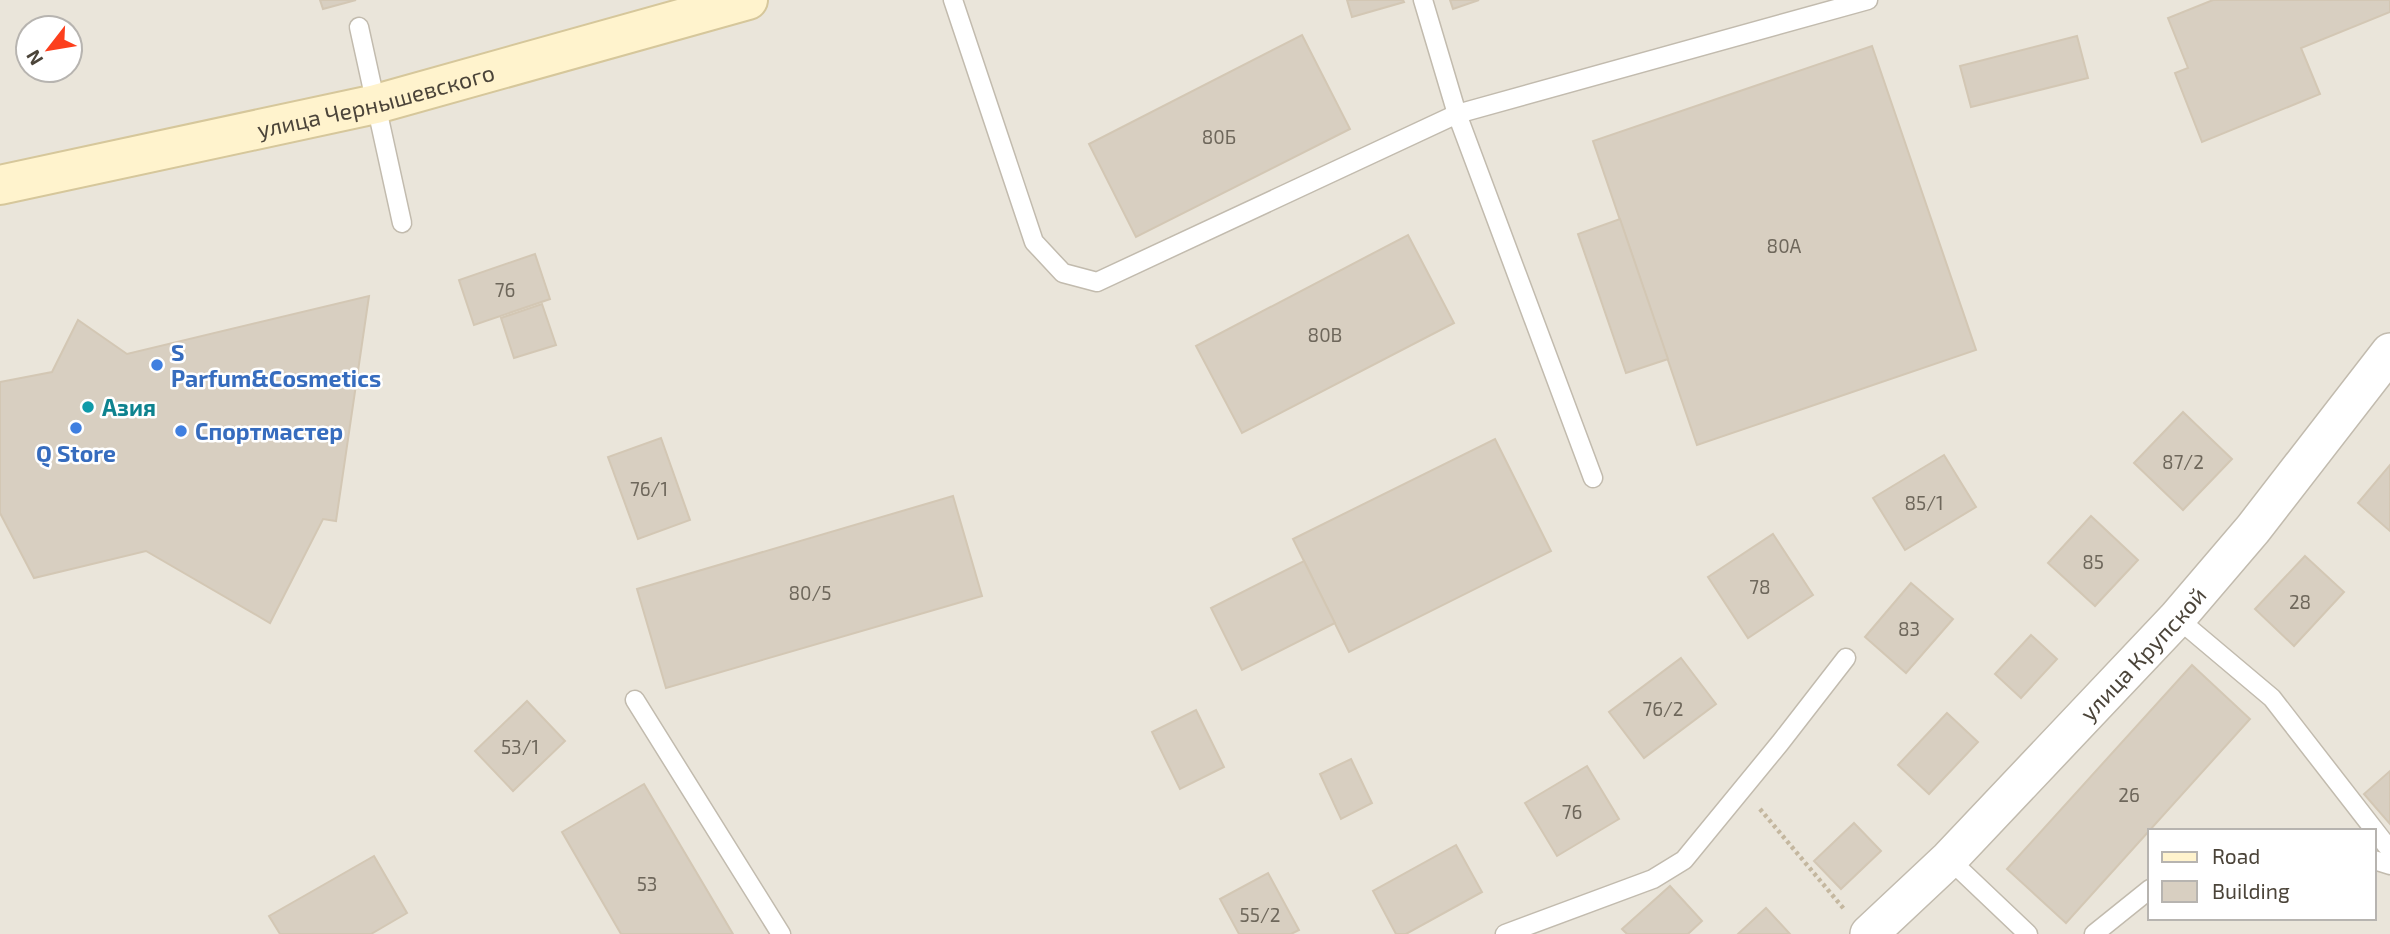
<svg xmlns="http://www.w3.org/2000/svg" width="2390" height="934" font-family="'Exo 2',sans-serif">
  <rect width="100%" height="100%" fill="#f6f3ec"/>
  <!-- residential -->
  <path fill="#eae5da" fill-rule="evenodd" d="M 0,0 L 2390,0 L 2390,934 L 0,934 ZM 28,28 L 70,28 L 70,70 L 28,70 ZM 2150,831 L 2374,831 L 2374,918 L 2150,918 Z"/>
  <!-- building -->
  <g fill="#d8cfc1" stroke="#d3c7b4" stroke-width="2">
    <polygon points="320,0 356,0 323,9"/>
    <polygon points="1347,0 1403,0 1404,2 1352,17"/>
    <polygon points="1450,0 1479,0 1453,9"/>
    <polygon points="2213,0 2390,0 2390,12 2301,48 2320,94 2202,142 2175,73 2188,68 2168,18"/>
    <polygon points="1302,35 1350,129 1136,237 1089,144"/>
    <polygon points="2077,36 2088,78 1971,107 1960,66"/>
    <polygon points="1872,46 1976,350 1697,445 1593,141"/>
    <polygon points="1620,219 1668,359 1626,373 1578,234"/>
    <polygon points="1408,235 1454,323 1242,433 1196,346"/>
    <polygon points="535,254 550,299 474,325 459,280"/>
    <polygon points="369,296 336,521 323,519 270,623 146,551 34,578 0,513 0,382 52,372 78,320 127,354"/>
    <polygon points="542,304 556,345 514,358 501,318"/>
    <polygon points="2183,412 2232,459 2183,510 2134,463"/>
    <polygon points="661,438 690,520 638,539 608,457"/>
    <polygon points="1495,439 1551,551 1349,652 1293,539"/>
    <polygon points="1944,455 1976,507 1905,550 1873,498"/>
    <polygon points="2390,465 2390,531 2358,503"/>
    <polygon points="953,496 982,596 666,688 637,589"/>
    <polygon points="2091,516 2138,560 2095,606 2048,563"/>
    <polygon points="1773,534 1813,595 1748,638 1708,577"/>
    <polygon points="2305,556 2344,592 2294,646 2255,609"/>
    <polygon points="1304,561 1335,623 1242,670 1211,608"/>
    <polygon points="1911,583 1953,619 1906,673 1865,637"/>
    <polygon points="2031,635 2057,659 2021,698 1995,674"/>
    <polygon points="1681,658 1716,704 1644,758 1609,712"/>
    <polygon points="2192,665 2250,719 2066,923 2007,869"/>
    <polygon points="527,701 565,741 513,791 475,751"/>
    <polygon points="1196,710 1224,767 1180,789 1152,732"/>
    <polygon points="1947,713 1978,742 1929,794 1898,765"/>
    <polygon points="1351,759 1372,803 1341,819 1320,774"/>
    <polygon points="1587,766 1619,819 1557,856 1525,803"/>
    <polygon points="2390,771 2390,824 2364,794"/>
    <polygon points="644,784 733,934 621,934 562,832"/>
    <polygon points="1854,823 1881,851 1841,889 1814,861"/>
    <polygon points="1456,845 1482,892 1406,934 1396,934 1373,891"/>
    <polygon points="374,856 407,913 371,934 280,934 269,916"/>
    <polygon points="1268,873 1299,930 1291,934 1239,934 1220,899"/>
    <polygon points="1670,886 1702,921 1688,934 1627,934 1622,929"/>
    <polygon points="1766,908 1790,934 1738,934"/>
  </g>
  <g fill="none" stroke-linecap="round" stroke-linejoin="round">
    <!-- lane casing -->
    <g stroke="#c2bbae" stroke-width="21">
      <g id="lane">
        <polyline points="953,0 1034,242 1063,273 1097,282 1457,114 1868,0"/>
        <polyline points="1423,0 1457,114 1593,478"/>
        <polyline points="359,27 402,223"/>
        <polyline points="2177,618 2272,698 2390,850"/>
        <polyline points="635,700 781,934"/>
        <polyline points="1949,859 2028,934"/>
        <polyline points="2374,860 2390,865"/>
        <polyline points="1505,934 1653,879 1684,860 1780,743 1846,658"/>
        <polyline points="2094,934 2150,889"/>
      </g>
    </g>
    <!-- street casing -->
    <g stroke="#c2bbae" stroke-width="40">
      <g id="street">
        <path id="s1" d="M 1869,934 L 1949,859 L 2177,618 L 2253,529 L 2390,352"/>
      </g>
    </g>
    <!-- secondary casing -->
    <g stroke="#d6c79b" stroke-width="42">
      <g id="secondary">
        <path id="s2" d="M 0,185 L 376,104 L 748,0"/>
      </g>
    </g>
    <!-- path -->
    <polyline stroke="#c4b79f" stroke-width="4.5" stroke-dasharray="3.5 3.5" stroke-linecap="butt" points="1760,809 1844,909"/>
    <!-- lane -->
    <use href="#lane" stroke="#fff" stroke-width="18"/>
    <!-- street -->
    <use href="#street" stroke="#fff" stroke-width="37"/>
    <!-- secondary -->
    <use href="#secondary" stroke="#fff3cd" stroke-width="38"/>
  </g>
  <!-- markers -->
  <g fill="#3f7fe0" stroke="#fff" stroke-width="2.5">
    <circle cx="157" cy="365" r="7"/>
    <circle cx="76" cy="428" r="7"/>
    <circle cx="181" cy="431" r="7"/>
  </g>
  <circle fill="#0f9aa8" stroke="#fff" stroke-width="2.5" cx="88" cy="407" r="7"/>
  <g text-anchor="middle" dominant-baseline="central" stroke-width="5" stroke-linejoin="round" paint-order="stroke">
    <!-- number labels -->
    <g font-size="19" fill="#6e675b">
      <text x="1219" y="136">80Б</text>
      <text x="1784" y="245">80А</text>
      <text x="505" y="289">76</text>
      <text x="1325" y="334">80В</text>
      <text x="2183" y="461">87/2</text>
      <text x="649" y="488">76/1</text>
      <text x="1924" y="502">85/1</text>
      <text x="2093" y="561">85</text>
      <text x="1760" y="586">78</text>
      <text x="810" y="592">80/5</text>
      <text x="2300" y="601">28</text>
      <text x="1909" y="628">83</text>
      <text x="1663" y="708">76/2</text>
      <text x="520" y="746">53/1</text>
      <text x="2129" y="794">26</text>
      <text x="1572" y="811">76</text>
      <text x="647" y="883">53</text>
      <text x="1260" y="914">55/2</text>
    </g>
    <!-- street labels -->
    <g font-size="23" fill="#4b4439" stroke="#fff">
      <text stroke="none"><textPath href="#s2" startOffset="385">улица Чернышевского</textPath></text>
      <text stroke="none"><textPath href="#s1" startOffset="392">улица Крупской</textPath></text>
    </g>
    <!-- shop labels -->
    <g font-size="23" font-weight="bold" fill="#366cbe" stroke="#fff" text-anchor="start">
      <text x="171" y="352">S<tspan x="171" dy="26">Parfum&amp;Cosmetics</tspan></text>
      <text x="195" y="431">Спортмастер</text>
      <text x="76" y="453" text-anchor="middle">Q Store</text>
    </g>
    <!-- culture labels -->
    <g font-size="23" font-weight="bold" fill="#0d838f" stroke="#fff" text-anchor="start">
      <text x="102" y="407">Азия</text>
    </g>
  </g>
  <!-- legend -->
  <rect x="2148" y="829" width="228" height="91" fill="#ffffff" stroke="#b7b4b0" stroke-width="2"/>
  <rect x="2162" y="852" width="35" height="10" fill="#fff3cd" stroke="#b7b4b0" stroke-width="2"/>
  <text x="2212" y="864" font-size="21" fill="#4b4439">Road</text>
  <rect x="2162" y="881" width="35" height="21" fill="#d8cfc1" stroke="#b7b4b0" stroke-width="2"/>
  <text x="2212" y="899" font-size="21" fill="#4b4439">Building</text>
  <!-- north arrow -->
  <g transform="translate(49 49) rotate(239)"><circle r="33" fill="#ffffff" stroke="#b7b4b0" stroke-width="2"/>
  <path d="M0-5L12 26L0 18L-12 26Z" fill="#fc3f1d"/>
  <text y="-10" font-size="19" font-weight="bold" text-anchor="middle" fill="#4b4439">N</text>
  </g>
</svg>
